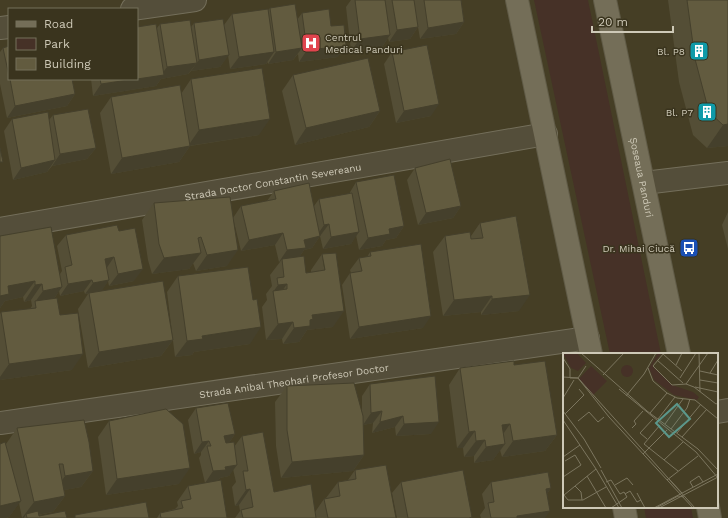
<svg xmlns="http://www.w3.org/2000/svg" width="728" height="518" font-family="'Work Sans',sans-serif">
  <rect width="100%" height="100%" fill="#453e25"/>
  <!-- green -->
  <g fill="#463127">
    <polygon points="534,0 588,0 661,354 610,354"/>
    <polygon points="644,507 691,507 693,518 646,518"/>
  </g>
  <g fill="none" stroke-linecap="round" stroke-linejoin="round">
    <!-- street casing -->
    <g stroke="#746f5b" stroke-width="24">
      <g id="street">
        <polyline points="132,9 195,0"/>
        <polyline points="0,28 9,27"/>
        <polyline points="644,183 728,173"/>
        <path id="s1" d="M 0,229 L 546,134"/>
        <polyline points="717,412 728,410"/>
        <path id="s2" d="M 0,423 L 588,338"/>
      </g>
    </g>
    <!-- primary casing -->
    <g stroke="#605b47" stroke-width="24">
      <g id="primary">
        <polyline points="517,0 591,354"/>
        <path id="s3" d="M 605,0 L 679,354"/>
        <polyline points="624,507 626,518"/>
        <polyline points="708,507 710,518"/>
      </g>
    </g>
    <!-- street -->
    <use href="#street" stroke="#544e3a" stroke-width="22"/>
    <!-- primary -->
    <use href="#primary" stroke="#746e58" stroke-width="22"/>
  </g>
  <!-- wall -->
  <g fill="#544e36">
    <polygon points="351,0 461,0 464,22 456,34 420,39 418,27 410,39 389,42 388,38 382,47 351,51 346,7"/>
    <polygon points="668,0 728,0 728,146 707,148 693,135 679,82"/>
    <polygon points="270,8 297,20 302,13 331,26 338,57 299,62 298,54 293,60 268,64 268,62 266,64 230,69 228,55 220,67 191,71 188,74 161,79 156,86 93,96 91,79 137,79 157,28 160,24 191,27 194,23 224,25 232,14 268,10"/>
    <polygon points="9,46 9,79 72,79 75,94 67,106 7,118 0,84 0,52 3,48"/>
    <polygon points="392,52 431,116 396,123 384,64"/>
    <polygon points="293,75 380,111 369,127 295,145 282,91"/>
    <polygon points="191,79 259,135 190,146 179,162 111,174 100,113 111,97 181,94"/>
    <polygon points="53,115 96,148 87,159 52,166 47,172 13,180 4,131 12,119 49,120"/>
    <polygon points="415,168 461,206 453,218 418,225 407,180"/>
    <polygon points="356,182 404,226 396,238 386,240 382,246 359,250 356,235 351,244 323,249 320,236 312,248 304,250 300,256 306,273 311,272 311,270 322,254 333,327 307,330 299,342 283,344 282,339 266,340 262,307 267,300 266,294 272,286 270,275 280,262 279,262 275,245 241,251 233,218 227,266 196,271 193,263 189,269 152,274 148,260 142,220 154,203 233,218 241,206 267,201 274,191 314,206 319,199 349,194"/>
    <polygon points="728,212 728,249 722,225"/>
    <polygon points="480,223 519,311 481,315 481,312 443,316 433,252 445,236 471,236"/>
    <polygon points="119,231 134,281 109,286 108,281 101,291 173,340 161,356 88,368 78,309 88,294 85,294 84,291 60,296 59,291 54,299 60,315 72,370 0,380 0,314 1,312 30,309 32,306 31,300 24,302 23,297 5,301 0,308 0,236 60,274 62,271 57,246 66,235"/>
    <polygon points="370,252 423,328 350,339 342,285 350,273 351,273 350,270 359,258 367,257"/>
    <polygon points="178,276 250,344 194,352 192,355 175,357 167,292"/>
    <polygon points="514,365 557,435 545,451 502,457 500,450 493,460 474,463 474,456 464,457 463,448 457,448 449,385 460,368"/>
    <polygon points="370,384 431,434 396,436 395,427 372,433 373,423 363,425 364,455 353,471 281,478 276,446 275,402 287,386 362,413 362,396"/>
    <polygon points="196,408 235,434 229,443 234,447 242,436 274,492 315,512 324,499 326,498 338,482 348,480 355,470 396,518 235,518 240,511 239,505 235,506 232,487 236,482 233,469 229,476 220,478 218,481 227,518 157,518 160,513 175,509 178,506 177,502 188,486 205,483 199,458 201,455 201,452 194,454 188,420"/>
    <polygon points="109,421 179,484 106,495 98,437"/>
    <polygon points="17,428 93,471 81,487 64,490 65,496 53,512 39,515 39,516 67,518 22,518 19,503 9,517 6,518 0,518 6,444"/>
    <polygon points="401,482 472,518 397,518 392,493"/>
    <polygon points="491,482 551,488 547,494 545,518 481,518 480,515 485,508 482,494"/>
  </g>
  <!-- shaded-wall -->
  <g fill="#45402c">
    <polygon points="464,22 456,34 420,39 428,28"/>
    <polygon points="418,27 410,39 389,42 397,30"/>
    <polygon points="390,35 382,47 351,51 360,39"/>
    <polygon points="346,46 338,57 299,62 307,50"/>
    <polygon points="302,48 293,60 268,64 276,52"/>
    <polygon points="274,52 266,64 230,69 239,57"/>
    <polygon points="229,55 220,67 191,71 199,60"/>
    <polygon points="197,63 188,74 161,79 156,86 93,96 101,84 161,75 167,67"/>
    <polygon points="75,94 67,106 7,118 15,106"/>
    <polygon points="439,104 431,116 396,123 404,111"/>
    <polygon points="380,111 369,127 295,145 306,128"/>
    <polygon points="270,119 259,135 188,146 199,130"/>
    <polygon points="728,124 728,146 707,148 723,125"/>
    <polygon points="190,146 179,162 111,174 122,158"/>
    <polygon points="96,148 87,159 52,166 60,154"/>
    <polygon points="55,160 47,172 13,180 21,168"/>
    <polygon points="461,206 453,218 418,225 426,213"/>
    <polygon points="329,224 320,236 316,237 324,225"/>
    <polygon points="404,226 396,238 386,240 382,246 359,250 368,238 389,229"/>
    <polygon points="359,232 351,244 323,249 331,237"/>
    <polygon points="283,233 275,245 241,251 249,240"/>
    <polygon points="320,236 312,248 304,250 298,259 282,259 280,262 279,262 287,250 304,240"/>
    <polygon points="238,250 227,266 196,271 207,255"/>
    <polygon points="201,253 189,269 152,274 164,258"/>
    <polygon points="114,257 106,269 105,259"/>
    <polygon points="143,269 134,281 109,286 118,274"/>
    <polygon points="92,280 84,291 60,296 68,284"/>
    <polygon points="109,280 101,292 85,294 93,283"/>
    <polygon points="35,281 23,297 5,301 0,308 0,296 8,286"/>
    <polygon points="42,284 31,300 24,302 35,285"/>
    <polygon points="287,284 275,301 273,292 278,285"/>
    <polygon points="62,287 51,303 35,302 43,291"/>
    <polygon points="530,295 519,311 481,315 492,299"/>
    <polygon points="492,296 481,312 443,316 454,300"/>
    <polygon points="344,311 333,327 307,330 299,342 283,344 294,328 312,315"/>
    <polygon points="431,316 423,328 350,339 359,327"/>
    <polygon points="293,322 282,339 266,340 278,324"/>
    <polygon points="261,327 250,344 194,352 192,355 175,357 187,341 202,336"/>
    <polygon points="173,340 161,356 88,368 99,352"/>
    <polygon points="83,354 72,370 0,380 0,377 9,364"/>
    <polygon points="382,411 373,423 363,425 371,413"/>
    <polygon points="403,416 395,427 372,433 380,422"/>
    <polygon points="439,422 431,434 396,436 404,424"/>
    <polygon points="510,424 499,440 502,425"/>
    <polygon points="475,431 463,448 457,448 469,432"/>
    <polygon points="235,434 227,446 216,447 224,436"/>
    <polygon points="557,435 545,451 502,457 513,441"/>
    <polygon points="485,440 474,456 464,457 476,441"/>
    <polygon points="209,441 201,452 194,454 202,442"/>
    <polygon points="505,444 493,460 474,463 486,447"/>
    <polygon points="364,455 353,471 281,478 292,462"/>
    <polygon points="237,465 229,476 220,478 218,481 205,483 213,471 225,467"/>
    <polygon points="190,468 179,484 106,495 117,479"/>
    <polygon points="93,471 81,487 54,492 65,476"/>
    <polygon points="551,488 543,500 546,489"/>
    <polygon points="250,489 239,505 235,506 246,490"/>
    <polygon points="65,496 53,512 27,517 26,514 24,518 22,518 34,502"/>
    <polygon points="21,501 9,517 6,518 0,518 0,506"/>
    <polygon points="550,511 545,518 516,518 517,516"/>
  </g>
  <!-- building -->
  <g fill="#625b3f" stroke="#45402c">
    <polygon points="355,0 385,0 390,35 360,39"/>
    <polygon points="392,0 414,0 418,27 397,30"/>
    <polygon points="424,0 461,0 464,22 428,28"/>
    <polygon points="687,0 728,0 728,124 723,125 709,112 695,59"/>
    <polygon points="295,4 302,48 276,52 270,8"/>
    <polygon points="268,9 274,52 239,57 232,14"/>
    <polygon points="329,9 331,26 344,25 346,46 307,50 302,13"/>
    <polygon points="223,19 229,55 199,60 194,23"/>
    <polygon points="190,20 197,63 167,67 160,24"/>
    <polygon points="156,24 164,75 137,79 137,27"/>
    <polygon points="427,45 439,104 404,111 392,52"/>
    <polygon points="9,46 9,76 3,48"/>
    <polygon points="368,58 380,111 306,128 293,75"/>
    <polygon points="262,68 270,119 199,130 191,79"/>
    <polygon points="10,79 72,79 75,94 15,106"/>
    <polygon points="100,79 135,79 101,84"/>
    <polygon points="180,85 190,146 122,158 111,97"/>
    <polygon points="88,109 96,148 60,154 53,115"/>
    <polygon points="48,112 55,160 21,168 12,119"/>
    <polygon points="0,148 3,162 0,162"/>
    <polygon points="450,159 461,206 426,213 415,168"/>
    <polygon points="394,175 404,226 389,229 390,234 368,238 356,182"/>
    <polygon points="309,183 320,236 304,240 306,248 287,250 283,233 249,240 241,206 276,199 274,191"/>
    <polygon points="352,193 359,232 331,237 329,224 324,225 319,199"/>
    <polygon points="230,197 238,250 207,255 201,237 198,238 201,253 164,258 159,244 154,203"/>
    <polygon points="516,216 530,295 492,299 492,296 454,300 445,236 470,232 471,239 483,238 480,223"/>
    <polygon points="117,225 119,231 135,228 143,269 118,274 114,257 105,259 109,280 93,283 92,280 68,284 65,267 72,265 66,235"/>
    <polygon points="51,227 62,287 43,291 42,284 35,285 35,281 8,286 9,294 0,296 0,236"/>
    <polygon points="421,244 431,316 359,327 350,273 362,271 359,258 371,256 370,252"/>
    <polygon points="336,253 344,311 312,315 313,319 310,320 310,326 294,328 293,322 278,324 273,291 287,289 287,284 278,285 277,278 284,277 282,259 304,256 306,273 325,270 322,254"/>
    <polygon points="248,267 253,300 257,299 261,327 202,336 203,339 187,341 178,276"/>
    <polygon points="163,281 173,340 99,352 89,293"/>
    <polygon points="57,298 60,315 78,313 83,354 9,364 1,312 36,308 35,301"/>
    <polygon points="514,361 514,365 545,361 557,435 513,441 510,424 502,425 505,444 486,447 485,440 476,441 475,431 469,432 460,368"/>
    <polygon points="435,376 439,422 404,424 403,416 380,422 382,411 371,413 370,384"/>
    <polygon points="354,383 363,416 364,455 292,462 287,430 287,386"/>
    <polygon points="228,403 235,434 224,436 226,443 234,442 237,465 225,467 226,470 213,471 207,446 211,446 209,441 202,442 196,408"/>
    <polygon points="166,409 183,424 190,468 117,479 109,421"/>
    <polygon points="84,420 89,442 93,471 65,476 63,464 59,464 65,496 34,502 17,428"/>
    <polygon points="263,432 274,492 311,484 316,518 243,518 241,510 253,507 250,489 246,490 243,471 248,471 242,436"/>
    <polygon points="5,442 21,501 0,506 0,444"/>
    <polygon points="386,465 396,518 328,518 324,499 340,496 338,482 356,479 355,470"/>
    <polygon points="463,470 472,517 469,518 408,518 401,482"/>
    <polygon points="548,472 551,488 546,489 550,511 517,516 517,518 491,518 488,503 494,502 491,482"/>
    <polygon points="221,480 227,518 161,518 160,513 183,508 181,501 191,499 188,486"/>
    <polygon points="146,502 149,518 75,518 75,515"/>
    <polygon points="38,511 39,516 65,511 67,518 27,518 26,514"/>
  </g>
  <!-- icons -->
  <defs>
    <g id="hospital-square" transform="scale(1)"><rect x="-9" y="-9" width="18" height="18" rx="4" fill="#e0444e" stroke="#3a341e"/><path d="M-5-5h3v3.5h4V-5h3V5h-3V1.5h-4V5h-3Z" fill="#fff"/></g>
    <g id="building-square" transform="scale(1)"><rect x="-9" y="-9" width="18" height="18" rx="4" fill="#0f9aa8" stroke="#3a341e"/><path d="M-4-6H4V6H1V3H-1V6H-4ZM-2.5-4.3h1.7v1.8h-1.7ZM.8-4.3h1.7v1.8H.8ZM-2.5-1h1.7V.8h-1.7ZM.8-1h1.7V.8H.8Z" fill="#fff"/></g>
    <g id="bus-square" transform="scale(1)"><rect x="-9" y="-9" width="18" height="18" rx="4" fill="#1a4fb4" stroke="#3a341e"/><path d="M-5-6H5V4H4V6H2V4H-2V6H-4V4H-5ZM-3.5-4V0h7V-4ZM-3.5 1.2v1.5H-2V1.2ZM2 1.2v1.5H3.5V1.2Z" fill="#fff"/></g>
  </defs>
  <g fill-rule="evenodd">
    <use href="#hospital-square" x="311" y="43"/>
    <use href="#building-square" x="699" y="51"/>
    <use href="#building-square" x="707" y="112"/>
    <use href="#bus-square" x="689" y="248"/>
  </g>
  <g text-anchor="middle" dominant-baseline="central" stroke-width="3" stroke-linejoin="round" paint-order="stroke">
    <!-- poi labels -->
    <g font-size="10" fill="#cec9b7" stroke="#3a341e" text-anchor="end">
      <text x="325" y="37" text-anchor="start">Centrul<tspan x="325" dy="12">Medical Panduri</tspan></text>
      <text x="685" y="51">Bl. P8</text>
      <text x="693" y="112">Bl. P7</text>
      <text x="675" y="248">Dr. Mihai Ciucă</text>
    </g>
    <!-- street labels -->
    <g font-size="10" fill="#cec9b7" stroke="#3a341e">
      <text stroke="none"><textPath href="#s3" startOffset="181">Șoseaua Panduri</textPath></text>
      <text stroke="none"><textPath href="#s1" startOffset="277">Strada Doctor Constantin Severeanu</textPath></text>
      <text stroke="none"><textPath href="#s2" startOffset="297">Strada Anibal Theohari Profesor Doctor</textPath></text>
    </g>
  </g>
  <!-- overview -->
  <g transform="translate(563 353)">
    <rect width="155" height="155" fill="#453e25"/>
    <path d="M 0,0 L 14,0 L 23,10 L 15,18 L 8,15 ZM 95,0 L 99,0 L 90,11 L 91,15 L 109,32 L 130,39 L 136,44 L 134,47 L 111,42 L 91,27 L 86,15 ZM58 18a6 6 0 1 1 12 0a6 6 0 1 1-12 0ZM 28,13 L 44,28 L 30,42 L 16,26 Z" fill="#463127"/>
    <path fill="none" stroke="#7c765f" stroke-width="1" d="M 18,0 L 84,58 L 135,96 L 155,117M 101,0 L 90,13 L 109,32 L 123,31 L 131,34 L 153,51 L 155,50M 136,0 L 137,39M 100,1 L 119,18M 0,5 L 7,16 L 7,25 L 15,25M 94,7 L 120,30M 113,12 L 119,0M 85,15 L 90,28 L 104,40 L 114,45 L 132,47 L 155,66M 137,18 L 155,22M 147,20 L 155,7M 40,22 L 61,0M 0,24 L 15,25 L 132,155M 15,25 L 46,64 L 130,155M 15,25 L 23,13M 117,25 L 133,0M 137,27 L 155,30M 123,31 L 145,0M 132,34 L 155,39M 56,36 L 133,99 L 155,125M 63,43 L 81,21 L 93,0M 0,45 L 11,27M 0,58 L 21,86 L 38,115M 87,60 L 104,40M 2,61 L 21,42 L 16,36M 95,66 L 112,44M 0,67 L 33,116M 15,68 L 26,59 L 35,69 L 41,64M 102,71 L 120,46M 97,72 L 81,91 L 115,118M 69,75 L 73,71 L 71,68 L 80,58M 108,76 L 124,55 L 127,46M 114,80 L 138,51M 119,84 L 144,56M 84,86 L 77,80 L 90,66M 80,101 L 104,77M 0,104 L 17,92M 101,107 L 120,89M 33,116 L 56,155M 38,117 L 59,155M 24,123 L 43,155M 0,124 L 18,112 L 12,102 L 2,108M 106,126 L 119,140M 104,127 L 135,103M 43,129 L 48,127 L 57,141 L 61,139 L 64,144 L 48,155M 52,132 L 64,125 L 70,132M 12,133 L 18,139 L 19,147M 130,134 L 127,129 L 136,123 L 140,129M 74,140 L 82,155M 62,141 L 67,138 L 74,149 L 78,147M 1,142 L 5,147 L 20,147 L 43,134M 1,142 L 33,116M 91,155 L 155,121M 93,155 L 115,143 L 121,144M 96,155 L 155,124"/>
    <path fill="#5b978b" fill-opacity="0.15" stroke="#5b978b" stroke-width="2" d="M 114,51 L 127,66 L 106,84 L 93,70 Z"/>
    <rect width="155" height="155" fill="none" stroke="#cec9b7" stroke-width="2"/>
  </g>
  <!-- legend -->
  <rect x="8" y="8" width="130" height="72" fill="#3a341e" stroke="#75705b"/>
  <rect x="16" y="21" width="20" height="6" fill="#746e58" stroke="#75705b"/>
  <text x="44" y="28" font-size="12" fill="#cec9b7">Road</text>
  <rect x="16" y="38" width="20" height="12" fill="#463127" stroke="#75705b"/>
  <text x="44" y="48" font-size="12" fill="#cec9b7">Park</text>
  <rect x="16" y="58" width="20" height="12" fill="#625b3f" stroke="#75705b"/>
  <text x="44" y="68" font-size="12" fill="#cec9b7">Building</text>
  <!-- scale -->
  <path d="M592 26v6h81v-6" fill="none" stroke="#cec9b7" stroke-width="2"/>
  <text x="598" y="26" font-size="12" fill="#cec9b7" stroke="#3a341e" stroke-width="3" paint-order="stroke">20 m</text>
</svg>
